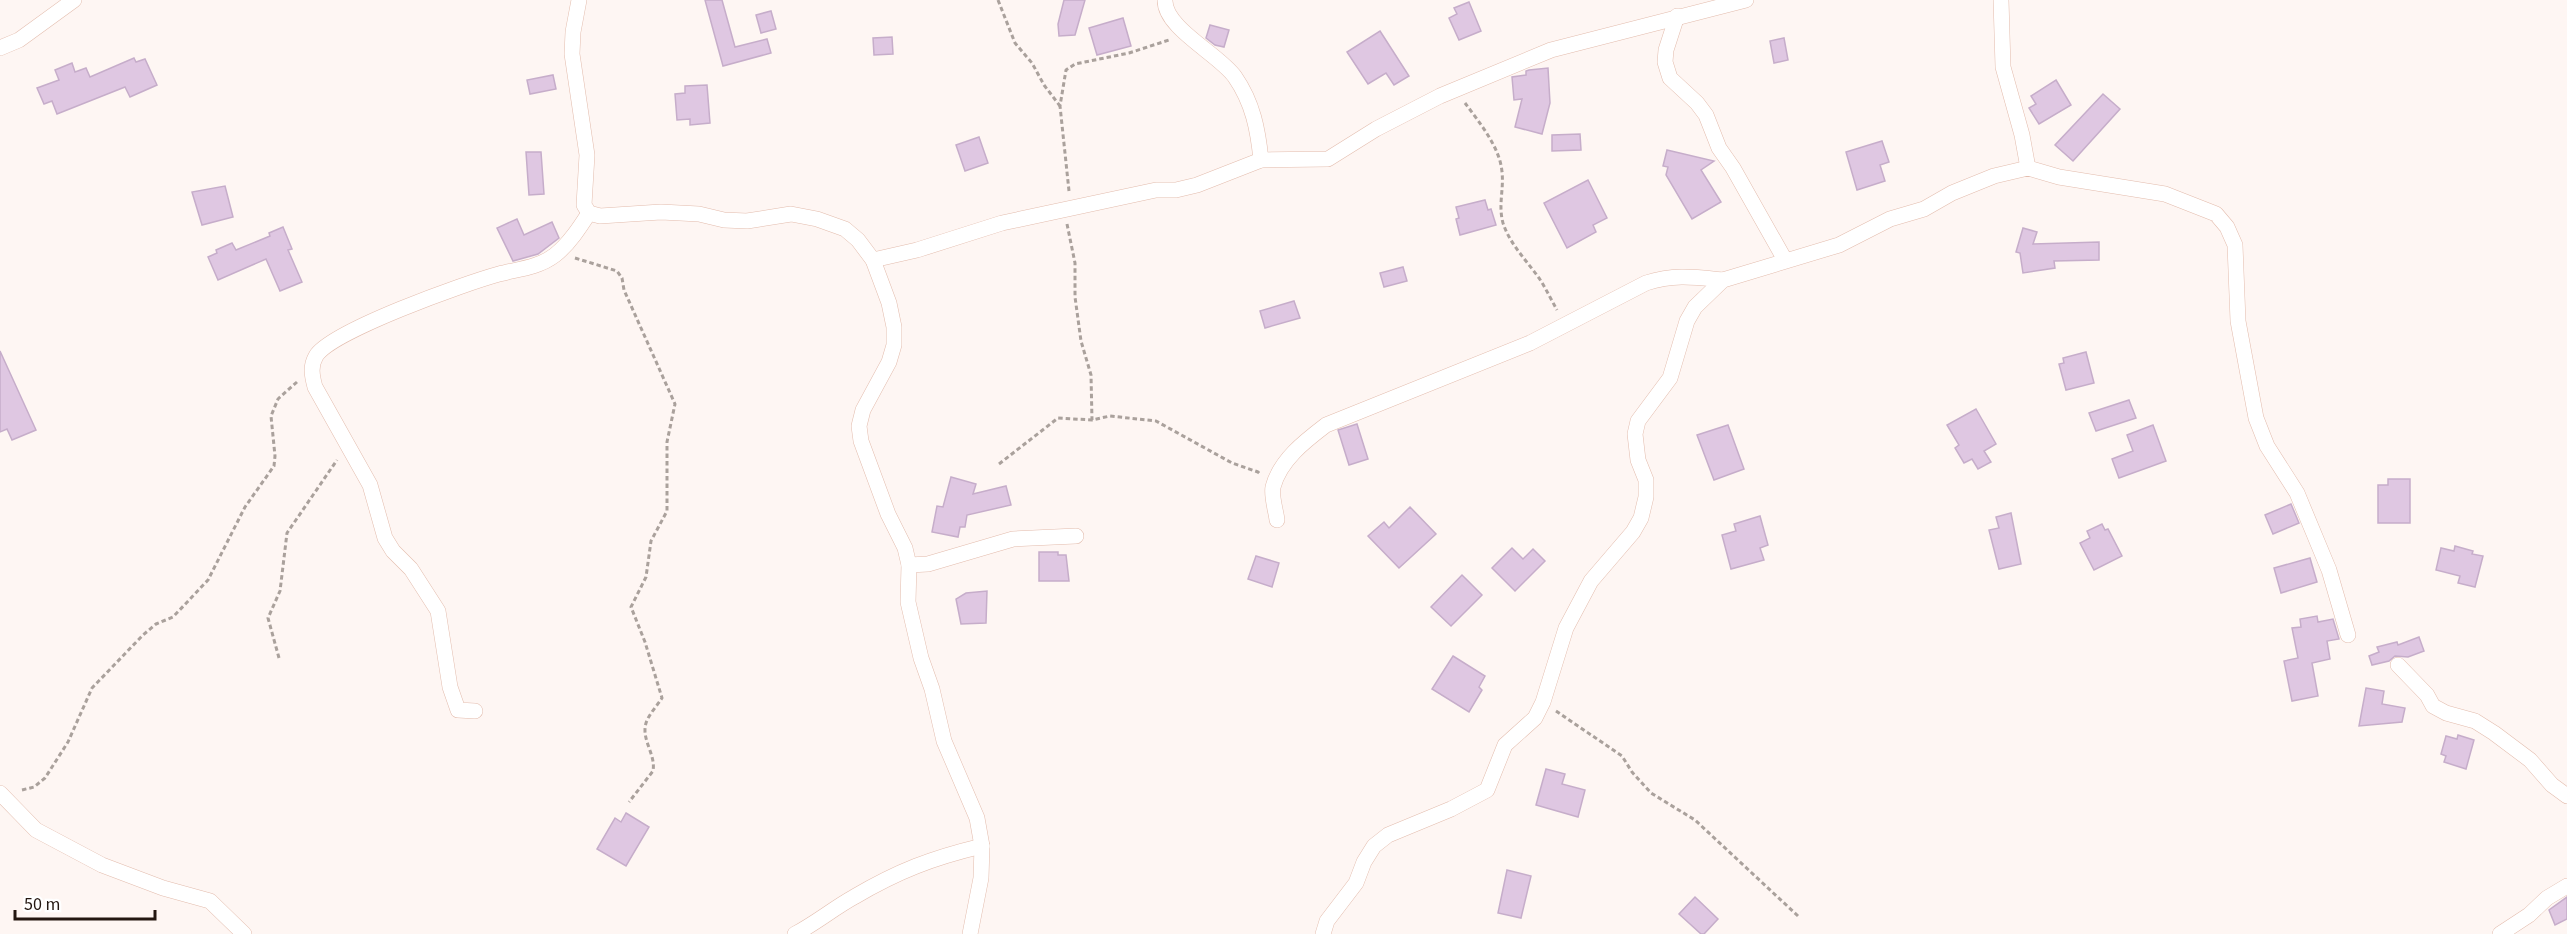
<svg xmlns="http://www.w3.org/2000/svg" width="2567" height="934" font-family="'Source Sans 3',sans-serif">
  <rect width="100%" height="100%" fill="#fef6f3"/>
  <!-- building -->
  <g fill="#dfc7e2" stroke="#c6adca" stroke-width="1.5">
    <polygon points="705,0 722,0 735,47 767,39 771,53 723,66"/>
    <polygon points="1064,0 1085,0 1075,35 1059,36 1058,24"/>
    <polygon points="1469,2 1481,31 1459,40 1449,18 1457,14 1454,8"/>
    <polygon points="771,11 776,29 761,33 756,15"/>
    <polygon points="1123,18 1131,46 1097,55 1089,28"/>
    <polygon points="1210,25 1229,30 1224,47 1215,45 1206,38"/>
    <polygon points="1380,31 1409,76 1394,85 1386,73 1368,84 1347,52"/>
    <polygon points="892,37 893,54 874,55 873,38"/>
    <polygon points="1784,38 1788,60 1774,63 1770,41"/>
    <polygon points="134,58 136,62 145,59 157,85 130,97 125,87 57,114 52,101 44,104 37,88 59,80 55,70 72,63 75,72 86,68 90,77"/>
    <polygon points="1548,68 1550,103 1542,134 1515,127 1522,99 1514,100 1512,77 1526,75 1526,71 1529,70"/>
    <polygon points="553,75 556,89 530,94 527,80"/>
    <polygon points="2056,80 2071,105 2039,124 2029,108 2036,104 2031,96"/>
    <polygon points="707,85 710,123 690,125 690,119 677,120 675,94 685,93 685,86"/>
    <polygon points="2103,94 2120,109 2073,161 2055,145"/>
    <polygon points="1580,134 1581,150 1552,151 1552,135"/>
    <polygon points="979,137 988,163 965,171 956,145"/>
    <polygon points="1882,141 1889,162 1880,165 1885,181 1857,190 1846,152"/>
    <polygon points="1667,150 1714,161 1701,170 1721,202 1692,219 1666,175 1668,167 1663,166"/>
    <polygon points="526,152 541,152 544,194 529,195"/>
    <polygon points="1588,180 1607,218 1593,225 1596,232 1567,248 1544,203"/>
    <polygon points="225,186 233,217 202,225 192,192"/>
    <polygon points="1485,200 1488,210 1491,209 1496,225 1460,235 1456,219 1459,218 1456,207"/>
    <polygon points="517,219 524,235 552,222 559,238 538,254 513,261 497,228"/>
    <polygon points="283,227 292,249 288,250 302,282 280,291 266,259 218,280 208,257 217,253 216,250 232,243 236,250 270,236 269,233"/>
    <polygon points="2023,228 2037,232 2033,244 2099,242 2099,260 2054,261 2055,268 2023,273 2020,253 2016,252"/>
    <polygon points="1403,267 1407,281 1384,287 1380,273"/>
    <polygon points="1294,301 1300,318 1265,328 1260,311"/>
    <polygon points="0,351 36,430 12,440 7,429 0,432"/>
    <polygon points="2086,352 2094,383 2066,390 2059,364 2064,363 2063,358"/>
    <polygon points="2129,400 2136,418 2096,431 2089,413"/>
    <polygon points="1976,409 1996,444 1984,451 1991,462 1978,469 1972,459 1964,463 1955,448 1959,445 1947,425"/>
    <polygon points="1357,424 1368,459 1349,465 1338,430"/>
    <polygon points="1728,425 1744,469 1714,480 1697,435"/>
    <polygon points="2153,425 2166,461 2119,478 2112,459 2133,451 2127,435"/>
    <polygon points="951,477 976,484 973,494 1006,486 1011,505 967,515 965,527 960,527 958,537 932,532 937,506 943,507"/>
    <polygon points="2388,479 2410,479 2410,523 2378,523 2378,485 2388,485"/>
    <polygon points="2291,504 2299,523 2273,534 2265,515"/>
    <polygon points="1410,507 1436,534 1399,568 1368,536 1384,522 1389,528"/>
    <polygon points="2011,513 2021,564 1999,569 1989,530 1999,528 1996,517"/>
    <polygon points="1760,516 1768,545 1760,548 1764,560 1731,569 1722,535 1736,531 1734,524"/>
    <polygon points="2102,524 2105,530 2108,529 2122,556 2094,570 2080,543 2090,538 2087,531"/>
    <polygon points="2455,546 2473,551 2472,554 2483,556 2475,587 2458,583 2460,576 2436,570 2441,548 2454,551"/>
    <polygon points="1512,548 1523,559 1533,549 1545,561 1515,591 1492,568"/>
    <polygon points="1039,552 1058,552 1058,555 1066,555 1069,581 1039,581"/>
    <polygon points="1256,556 1279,563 1272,587 1248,579"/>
    <polygon points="2310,558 2317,582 2281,593 2274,568"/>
    <polygon points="1462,575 1482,595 1451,626 1431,607"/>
    <polygon points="987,591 986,623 961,624 956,599 966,593"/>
    <polygon points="2317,616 2318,622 2333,619 2339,639 2327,641 2330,659 2312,663 2318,696 2292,701 2284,661 2298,658 2292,628 2301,627 2300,619"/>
    <polygon points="2419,637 2424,651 2408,657 2395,656 2389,661 2372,665 2369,656 2379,652 2377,647 2397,642 2398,645"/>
    <polygon points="1453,656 1485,676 1479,687 1482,690 1469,712 1432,689"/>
    <polygon points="2366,688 2384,691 2382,704 2405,708 2402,722 2359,726"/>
    <polygon points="2458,735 2474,740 2466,769 2444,762 2446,756 2441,754 2446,736 2457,739"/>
    <polygon points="1546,769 1565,774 1562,784 1585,790 1578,817 1536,805"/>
    <polygon points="626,813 649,827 626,866 597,849 615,818 621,822"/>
    <polygon points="1507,870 1531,876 1521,918 1498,913"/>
    <polygon points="1695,897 1718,919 1704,934 1701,934 1679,914"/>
    <polygon points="2567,897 2567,919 2555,925 2549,910"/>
  </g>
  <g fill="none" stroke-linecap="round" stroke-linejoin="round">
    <!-- minor casing -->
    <g stroke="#e3bcad" stroke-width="16">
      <g id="minor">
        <polyline points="579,0 573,32 572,54 587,155 584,205 589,213 600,216 661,212 699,214 724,220 747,221 791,214 817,219 845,229 858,240 873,260 889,303 894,327 894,345 889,362 863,410 859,426 861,441 888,514 905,548 909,565 908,602 921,658 932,689 944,741 977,818 982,846 981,878 970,934"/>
        <path d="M 1165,0 C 1164,28 1220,55 1235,77 C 1253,103 1258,130 1261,160"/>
        <polyline points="2001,0 2003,67 2022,135 2028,168"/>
        <polyline points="1677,16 1666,50 1665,62 1670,78 1697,103 1706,115 1719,148 1733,168 1785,260"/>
        <polyline points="0,48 19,40 74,0"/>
        <polyline points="873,260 917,250 1002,223 1156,190 1176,190 1197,185 1261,160 1328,159 1376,129 1440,96 1551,50 1746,0"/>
        <path d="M 1277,520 C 1276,511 1271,496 1273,487 C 1280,460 1305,441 1326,425 L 1530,343 L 1646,283 C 1674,274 1694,277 1723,280"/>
        <polyline points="909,565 928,564 1013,539 1076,536"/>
        <polyline points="2398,665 2427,695 2433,706 2446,713 2475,721 2494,733 2530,760 2552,785 2567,796"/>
        <path d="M 475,711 L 458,710 L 450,687 L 438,611 L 411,569 L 393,551 L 385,538 L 370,485 L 315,387 C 312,376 310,366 316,356 C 331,331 466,283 499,274 C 518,269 538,268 555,255 C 569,244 580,227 589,213"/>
        <polyline points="0,793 36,830 102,865 163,888 210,901 244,934"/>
        <path d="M 795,934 C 816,923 834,908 854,897 C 898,871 932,858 982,846"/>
        <polyline points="1323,934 1327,921 1356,883 1364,862 1374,846 1388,835 1451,809 1487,790 1505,745 1535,718 1543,702 1566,628 1591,581 1633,532 1641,518 1646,497 1646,480 1638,460 1635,434 1638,421 1670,378 1687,321 1695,307 1723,280 1839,245 1890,219 1924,209 1952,193 1994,176 2028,168 2059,177 2165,194 2216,214 2227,227 2235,245 2238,321 2256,418 2267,446 2297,493 2329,570 2348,635"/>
        <polyline points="2500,934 2529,915 2547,898 2567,886"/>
      </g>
    </g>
    <!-- path -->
    <g stroke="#aaa19c" stroke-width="3" stroke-dasharray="4.5 3" stroke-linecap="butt">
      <polyline points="998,0 1015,43 1032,63 1044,85 1060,106"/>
      <path d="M 1465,103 C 1479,122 1500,147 1502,172 C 1504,190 1498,205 1503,223 C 1510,245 1529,263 1541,281 C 1547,291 1552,301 1557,310"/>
      <polyline points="1069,191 1060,106 1066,70 1075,64 1129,53 1169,40"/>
      <polyline points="1067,224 1075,263 1075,297 1081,341 1091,375 1092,420"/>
      <path d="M 575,258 L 617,271 L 622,278 L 624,290 L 675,404 L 667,442 L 667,511 L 651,541 L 646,577 L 631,607 L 645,642 L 662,698 C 657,706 649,714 646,723 C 641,740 656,754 653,771 L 629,802"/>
      <polyline points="999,464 1058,418 1092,420 1110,416 1156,421 1232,463 1258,472 1261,475"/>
      <polyline points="279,658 268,618 280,591 287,533 337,460"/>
      <polyline points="1556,711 1622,756 1632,772 1651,793 1695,820 1798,916"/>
      <polyline points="22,790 34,787 45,778 68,742 92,688 143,635 156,624 173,617 208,580 245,507 274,466 275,456 271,416 278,399 297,382"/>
    </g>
    <!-- minor -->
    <use href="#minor" stroke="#fff" stroke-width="15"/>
  </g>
  <!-- scale -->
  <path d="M15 910v9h140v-9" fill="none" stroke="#241711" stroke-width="3"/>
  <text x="24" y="910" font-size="18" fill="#241711" stroke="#ffffff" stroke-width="4.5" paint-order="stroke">50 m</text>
</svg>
